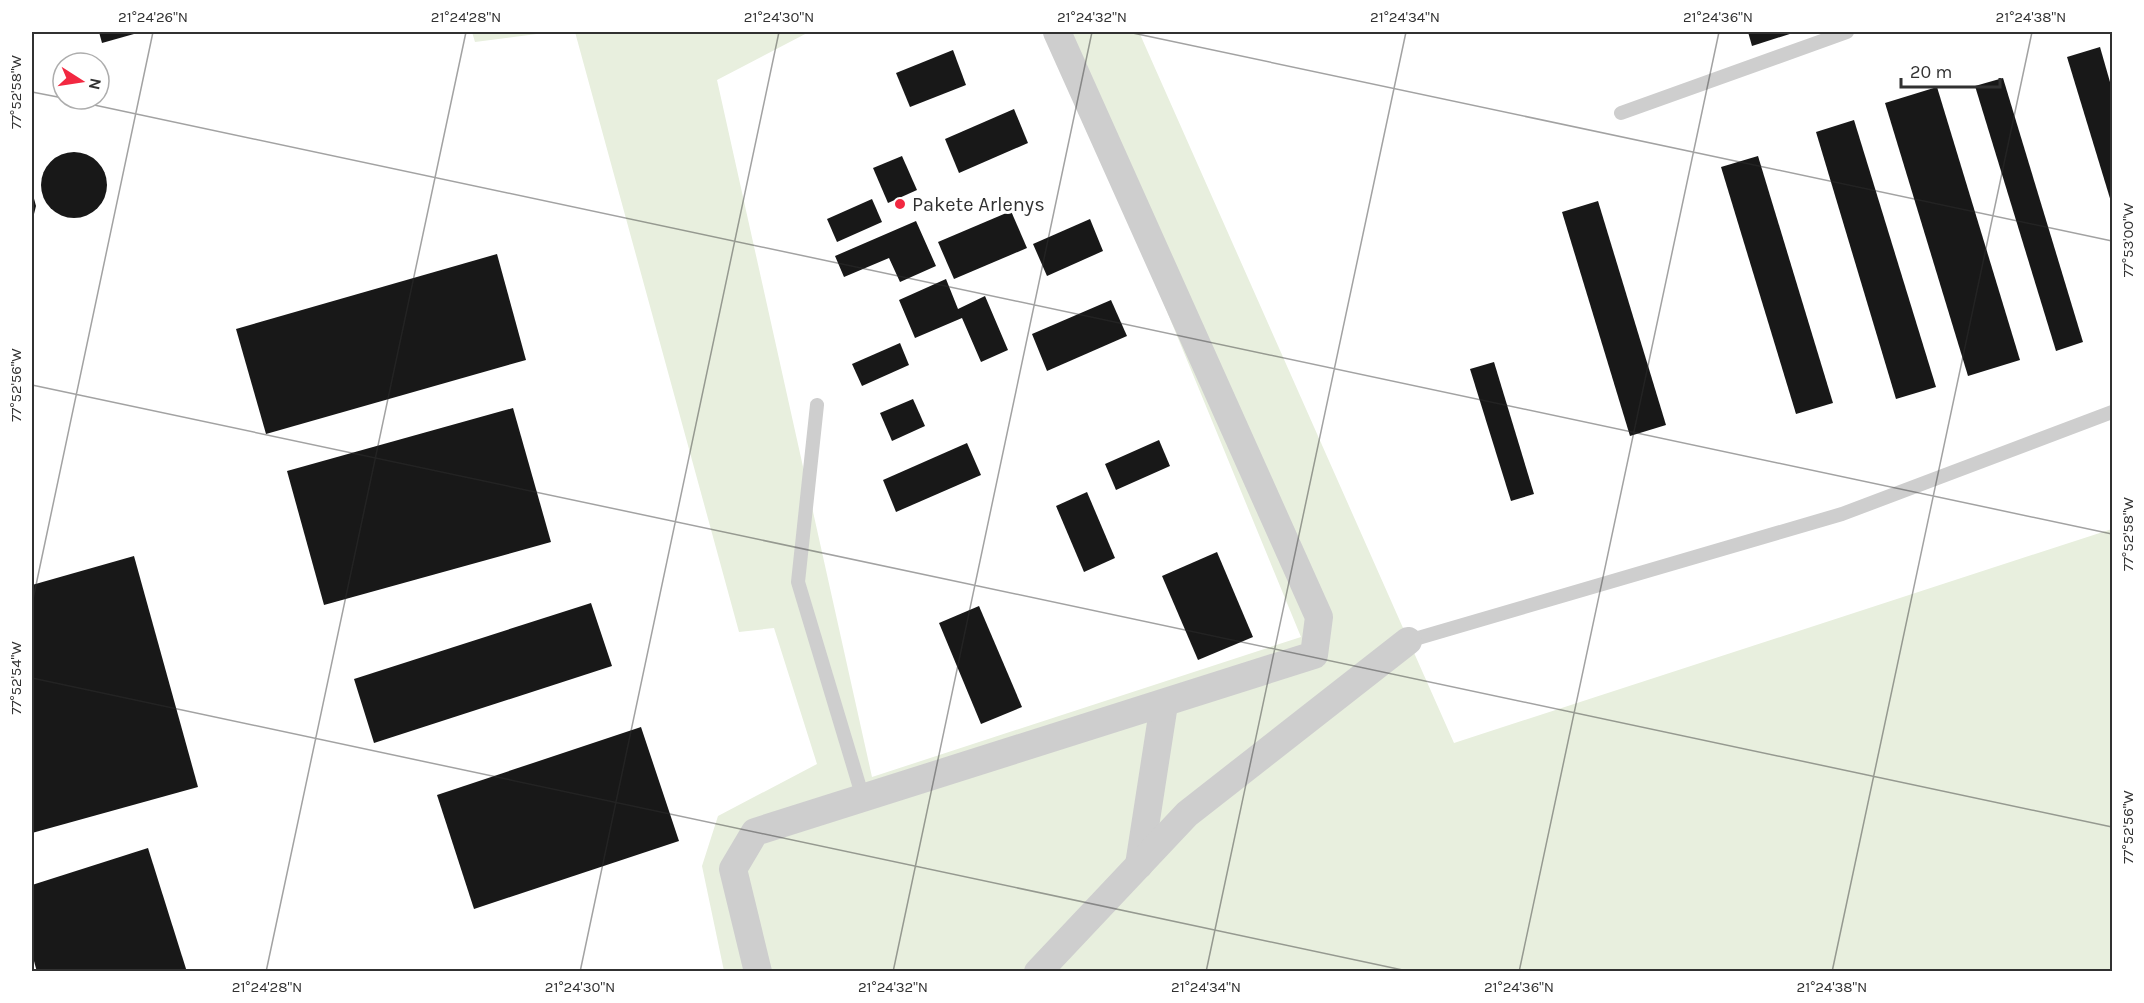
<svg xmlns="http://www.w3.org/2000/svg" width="2144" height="1003" font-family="Karla,sans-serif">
  <rect width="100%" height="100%" fill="#fff"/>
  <!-- green -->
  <g fill="#e8efde">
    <polygon points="472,32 552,32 475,42"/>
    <polygon points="575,32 809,32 717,80 872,777 1301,637 1052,32 1139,32 1454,743 2112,529 2112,971 724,971 702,866 718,816 817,764 774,628 739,632"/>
  </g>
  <!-- building -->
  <g fill="#181818">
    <polygon points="99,32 141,32 102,43"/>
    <polygon points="1748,32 1796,32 1752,46"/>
    <polygon points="2100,47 2112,89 2112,205 2067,57"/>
    <polygon points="953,50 966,85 910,107 896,73"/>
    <polygon points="2003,78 2083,342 2056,351 1975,86"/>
    <polygon points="1937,87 2020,360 1968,376 1885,103"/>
    <polygon points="1014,109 1028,143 959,173 945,139"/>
    <polygon points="1854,120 1936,387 1896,399 1816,132"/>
    <circle cx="74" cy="185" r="33"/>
    <polygon points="902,156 917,190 888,203 873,168"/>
    <polygon points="1758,156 1833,403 1796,414 1721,167"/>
    <polygon points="32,191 36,206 32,222"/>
    <polygon points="872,199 882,222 837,242 827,219"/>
    <polygon points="1598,201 1666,425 1630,436 1562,212"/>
    <polygon points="1011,211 1027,248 954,279 938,242"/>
    <polygon points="1090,219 1103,251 1047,276 1033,244"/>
    <polygon points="916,221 936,266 900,282 889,258 844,277 835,256"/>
    <polygon points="497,254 526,360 266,434 236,329"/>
    <polygon points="946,279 958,309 985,296 1008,350 981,362 962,318 915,338 899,300"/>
    <polygon points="1111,300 1127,336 1047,371 1032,334"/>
    <polygon points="900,343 909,365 862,386 852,364"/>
    <polygon points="1494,362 1534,494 1511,501 1470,369"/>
    <polygon points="913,399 925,426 892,441 880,413"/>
    <polygon points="513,408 551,542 324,605 287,471"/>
    <polygon points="1159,440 1170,466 1116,490 1105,464"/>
    <polygon points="967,443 981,475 896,512 883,480"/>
    <polygon points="1087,492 1115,558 1084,572 1056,506"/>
    <polygon points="1217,552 1253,637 1198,660 1162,576"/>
    <polygon points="134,556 198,787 32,833 32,585"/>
    <polygon points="591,603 612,666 374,743 354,679"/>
    <polygon points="979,606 1022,707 981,724 939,623"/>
    <polygon points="641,727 679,841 474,909 437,795"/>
    <polygon points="148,848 187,972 37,972 32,954 32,885"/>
  </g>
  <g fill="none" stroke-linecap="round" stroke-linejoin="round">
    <!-- service -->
    <g stroke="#cecece" stroke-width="14">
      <polyline points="1621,113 1847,32"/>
      <polyline points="817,405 798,582 863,798"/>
      <polyline points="1408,641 1842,514 2112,412"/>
    </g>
    <!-- minor -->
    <g stroke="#cecece" stroke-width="28">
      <polyline points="1139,865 1164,704"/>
      <polyline points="758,972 733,869 755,832 1314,655 1319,617 1057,32"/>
      <polyline points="1038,972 1187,814 1408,641"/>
    </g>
  </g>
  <!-- ticks -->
  <path fill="none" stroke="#313131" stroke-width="1.5" stroke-opacity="0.45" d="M 1128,32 L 2112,241M 32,92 L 63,98M 66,99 L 2112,534M 32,385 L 2112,827M 32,604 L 153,32M 32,678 L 1412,972M 32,971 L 33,972M 266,972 L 466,32M 580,972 L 779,32M 893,972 L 1092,32M 1206,972 L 1406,32M 1519,972 L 1719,32M 1832,972 L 2032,32"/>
  <!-- markers -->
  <circle fill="#f22841" stroke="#fff" stroke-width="2" cx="900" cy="204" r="6"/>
  <g text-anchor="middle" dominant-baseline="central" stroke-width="6" stroke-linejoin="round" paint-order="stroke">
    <!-- poi labels -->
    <g font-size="20" fill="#313131" stroke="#fff" text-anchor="start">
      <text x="912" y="204">Pakete Arlenys</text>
    </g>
  </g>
  <!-- border -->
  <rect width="2144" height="1003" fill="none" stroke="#ffffff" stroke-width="66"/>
  <!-- north arrow -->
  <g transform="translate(81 81) rotate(102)"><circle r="28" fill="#ffffff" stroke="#adadad" stroke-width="1.5"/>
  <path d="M0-4.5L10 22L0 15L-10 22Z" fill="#f22841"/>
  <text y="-9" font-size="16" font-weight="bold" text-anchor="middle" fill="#313131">N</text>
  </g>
  <!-- scale -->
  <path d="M1901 78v9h99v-9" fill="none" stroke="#313131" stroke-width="3"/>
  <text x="1910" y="78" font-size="18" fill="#313131" stroke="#ffffff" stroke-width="4.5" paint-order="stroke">20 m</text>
  <rect x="33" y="33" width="2078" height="937" fill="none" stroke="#313131" stroke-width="2"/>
  <g font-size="15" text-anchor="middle" fill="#313131">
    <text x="153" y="22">21°24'26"N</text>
    <text x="466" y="22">21°24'28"N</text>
    <text x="779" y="22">21°24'30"N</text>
    <text x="1092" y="22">21°24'32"N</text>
    <text x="1405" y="22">21°24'34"N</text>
    <text x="1718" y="22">21°24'36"N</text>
    <text x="2031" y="22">21°24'38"N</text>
    <text transform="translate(16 92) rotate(-90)" y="5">77°52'58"W</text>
    <text transform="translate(2128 240) rotate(-90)" y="5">77°53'00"W</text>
    <text transform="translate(16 385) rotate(-90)" y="5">77°52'56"W</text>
    <text transform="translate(2128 534) rotate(-90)" y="5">77°52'58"W</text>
    <text transform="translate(16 678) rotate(-90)" y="5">77°52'54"W</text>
    <text transform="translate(2128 827) rotate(-90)" y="5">77°52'56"W</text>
    <text x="267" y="992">21°24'28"N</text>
    <text x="580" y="992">21°24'30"N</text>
    <text x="893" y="992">21°24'32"N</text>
    <text x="1206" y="992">21°24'34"N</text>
    <text x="1519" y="992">21°24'36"N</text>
    <text x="1832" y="992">21°24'38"N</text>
  </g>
</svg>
